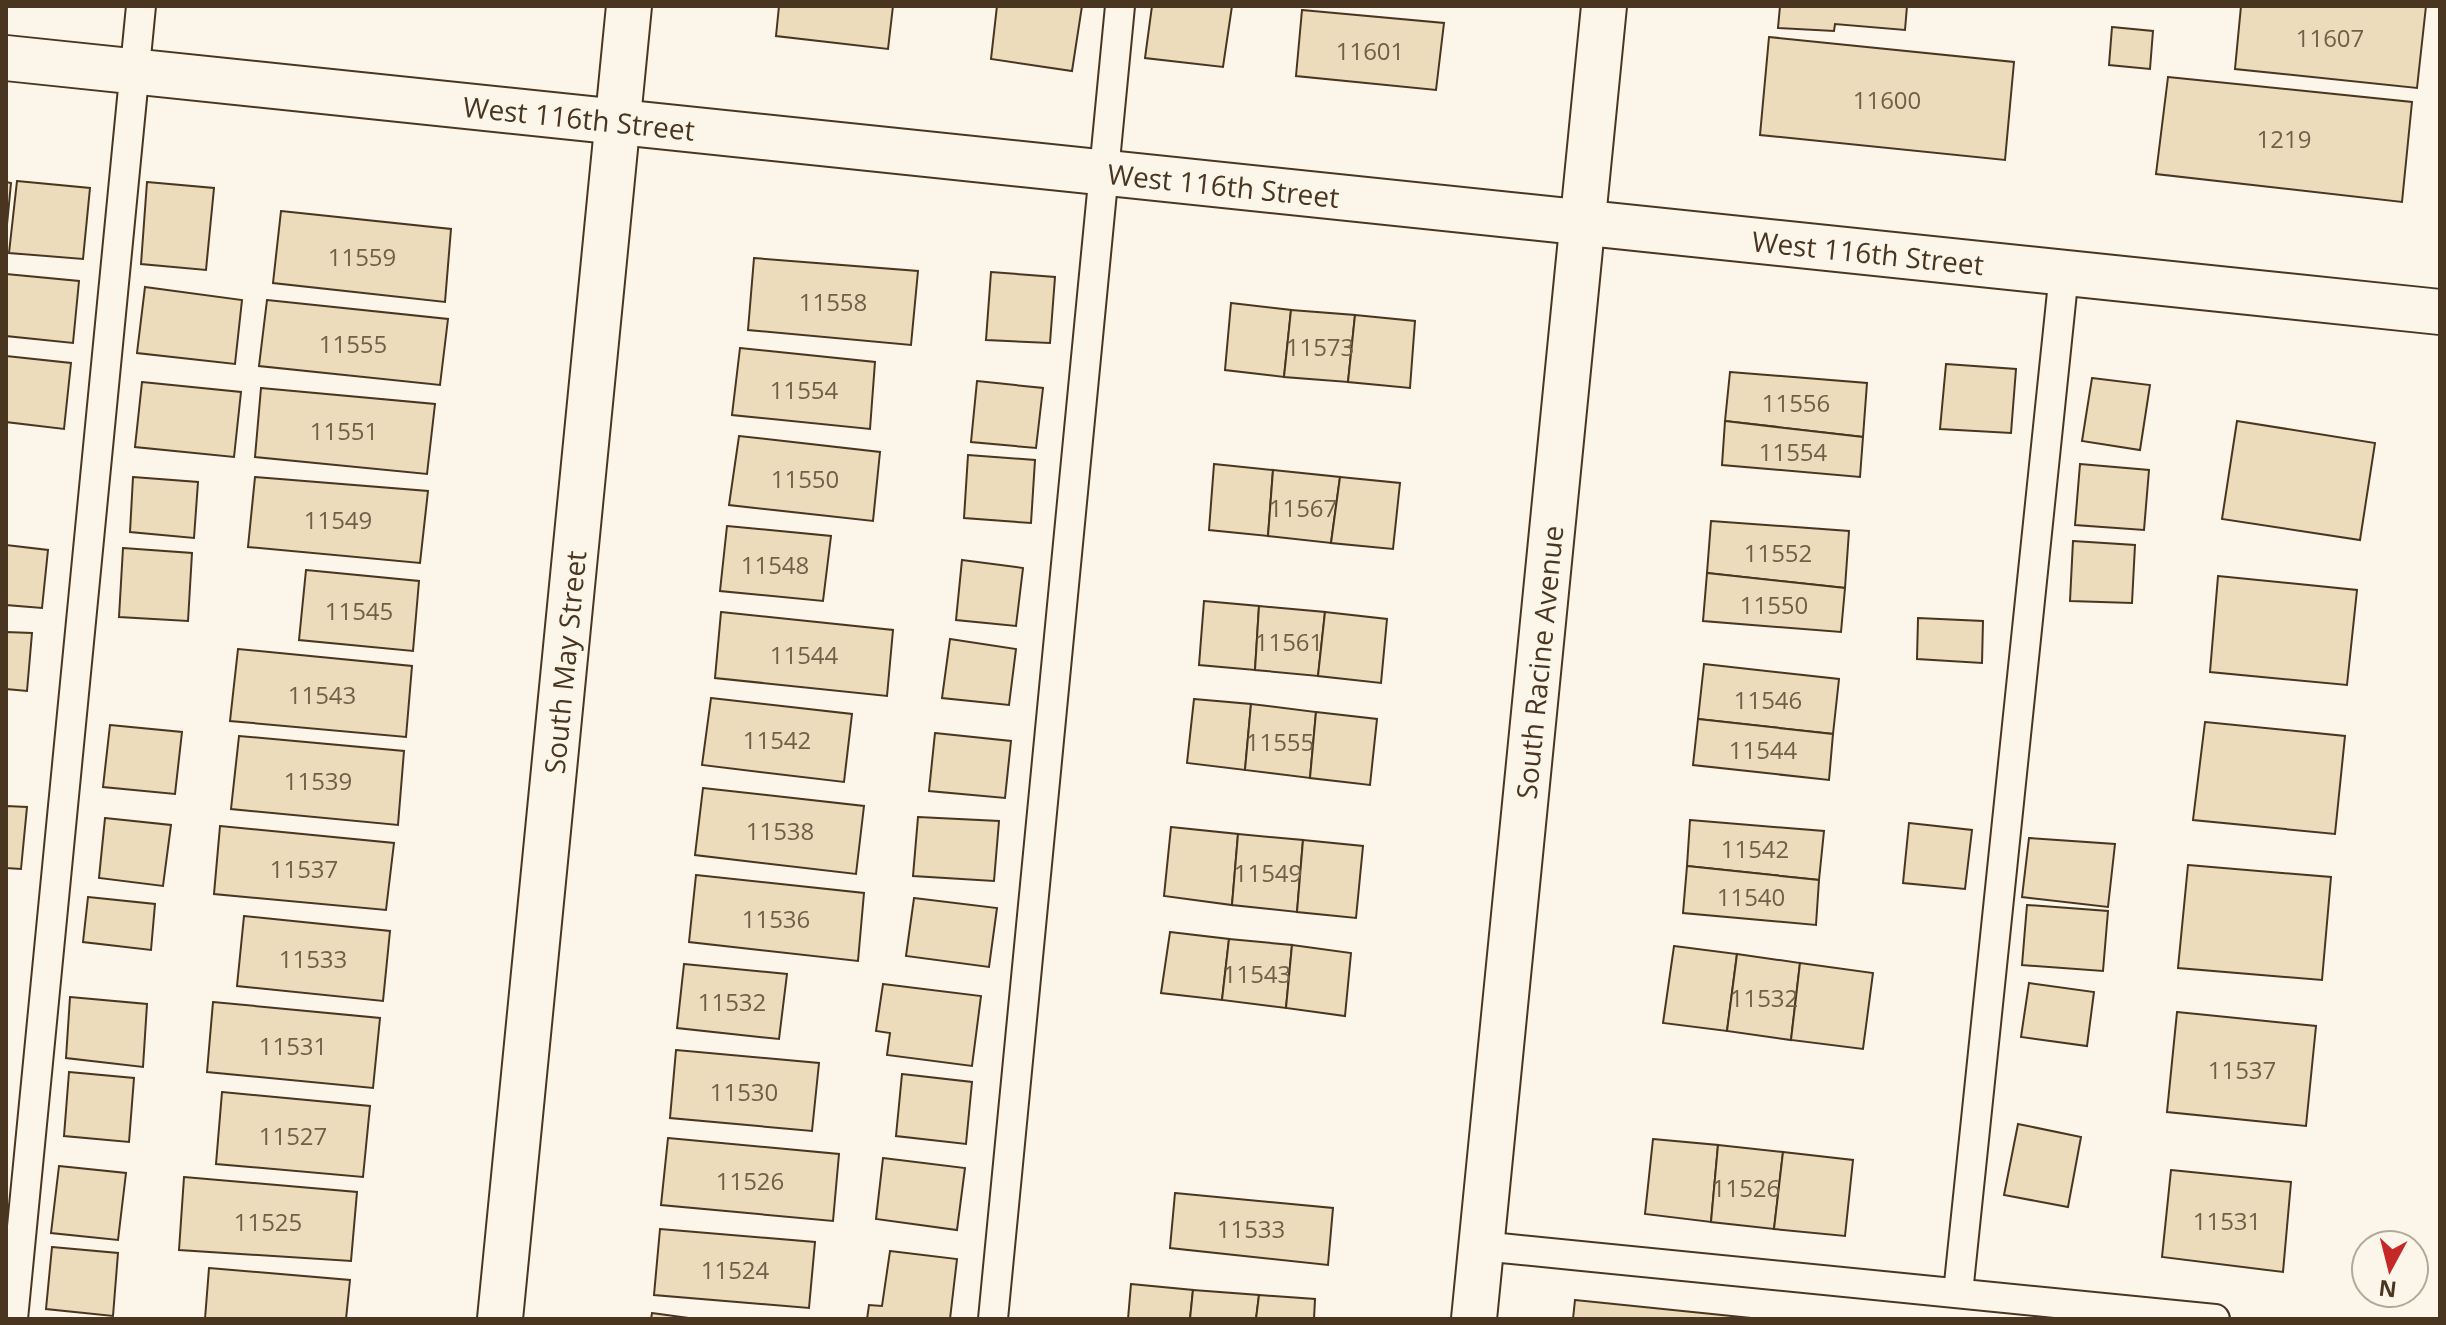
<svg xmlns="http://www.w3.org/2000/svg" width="2446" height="1325" font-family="'Open Sans',sans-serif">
  <rect width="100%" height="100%" fill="#fbf6e9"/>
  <!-- building -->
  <g fill="#ecdcbc" stroke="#4a3520" stroke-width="2">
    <polygon points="779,6 893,6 888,49 776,36"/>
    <polygon points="997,6 1082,6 1072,71 991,59"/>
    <polygon points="1152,6 1232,6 1223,67 1145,58"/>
    <polygon points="1780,6 1907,6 1905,30 1835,24 1834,31 1778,28"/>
    <polygon points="2241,6 2426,6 2417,88 2235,69"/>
    <polygon points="1302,10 1444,23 1436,90 1296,76"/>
    <polygon points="2112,27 2153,31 2150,69 2109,65"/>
    <polygon points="1769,37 2014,62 2005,160 1760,135"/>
    <polygon points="2168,77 2412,102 2402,202 2156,174"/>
    <polygon points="17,181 90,188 83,259 9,253"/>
    <polygon points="6,182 11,183 6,235"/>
    <polygon points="147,182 214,188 206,270 141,264"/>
    <polygon points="281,211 451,229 445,302 273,283"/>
    <polygon points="754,258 918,271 911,345 748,330"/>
    <polygon points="991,272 1055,277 1050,343 986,340"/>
    <polygon points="6,274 79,281 73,343 6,336"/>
    <polygon points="145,287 242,300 235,364 137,353"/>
    <polygon points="267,300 448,319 440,385 259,366"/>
    <polygon points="1231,303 1291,310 1284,377 1225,370"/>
    <polygon points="1291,310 1355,315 1348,382 1284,377"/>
    <polygon points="1355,315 1415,321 1410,388 1348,382"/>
    <polygon points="740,348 875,362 870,429 732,415"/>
    <polygon points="6,356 71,363 64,429 6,422"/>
    <polygon points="1946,364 2016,369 2011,433 1940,429"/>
    <polygon points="1730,372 1867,383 1863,437 1725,421"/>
    <polygon points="2092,378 2150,385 2140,450 2082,441"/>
    <polygon points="977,381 1043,388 1036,448 971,442"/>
    <polygon points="142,382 241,392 234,457 135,447"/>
    <polygon points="261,388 435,404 427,474 255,457"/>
    <polygon points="1725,421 1863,437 1860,477 1722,465"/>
    <polygon points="2237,421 2375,443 2360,540 2222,519"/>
    <polygon points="739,436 880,452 873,521 729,505"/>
    <polygon points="968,455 1035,460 1031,523 964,518"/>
    <polygon points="1214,464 1273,470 1268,536 1209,530"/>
    <polygon points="2080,464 2149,470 2144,530 2075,525"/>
    <polygon points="1273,470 1340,477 1331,543 1268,536"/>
    <polygon points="133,477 198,482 194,538 130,532"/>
    <polygon points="255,477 428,491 420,563 248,547"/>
    <polygon points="1340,477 1400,483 1393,549 1331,543"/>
    <polygon points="1711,521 1849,531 1845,588 1707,573"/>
    <polygon points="727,526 831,536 823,601 720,591"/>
    <polygon points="2073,541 2135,545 2132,603 2070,601"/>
    <polygon points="6,545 48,550 42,608 6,605"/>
    <polygon points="123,548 192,553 188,621 119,617"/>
    <polygon points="962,560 1023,568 1016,626 956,620"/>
    <polygon points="306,570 419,581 413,651 299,640"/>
    <polygon points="1707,573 1845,588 1841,632 1703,621"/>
    <polygon points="2218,576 2357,590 2347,685 2210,672"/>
    <polygon points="1204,601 1259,606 1255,670 1199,665"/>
    <polygon points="1259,606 1325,612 1318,676 1255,670"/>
    <polygon points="721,612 893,630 887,696 715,678"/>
    <polygon points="1325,612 1387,619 1381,683 1318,676"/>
    <polygon points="1918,618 1983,621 1982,663 1917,659"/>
    <polygon points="6,632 32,633 27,691 6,689"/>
    <polygon points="950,639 1016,649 1009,705 942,698"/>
    <polygon points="238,649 412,666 406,737 230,721"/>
    <polygon points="1704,664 1839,679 1833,734 1698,719"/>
    <polygon points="711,698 852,714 844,782 702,765"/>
    <polygon points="1194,699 1251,704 1245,770 1187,763"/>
    <polygon points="1251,704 1316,712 1310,778 1245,770"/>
    <polygon points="1316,712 1377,719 1370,785 1310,778"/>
    <polygon points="1698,719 1833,734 1829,780 1693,765"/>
    <polygon points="2205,722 2345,736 2335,834 2193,820"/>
    <polygon points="110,725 182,732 175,794 103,787"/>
    <polygon points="935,733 1011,741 1005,798 929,791"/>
    <polygon points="239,736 404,751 398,825 231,809"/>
    <polygon points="703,788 864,806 856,874 695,855"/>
    <polygon points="6,806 27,807 21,869 6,868"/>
    <polygon points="918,817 999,821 994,881 913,876"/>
    <polygon points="105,818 171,825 163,886 99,878"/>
    <polygon points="1690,820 1824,831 1819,880 1687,866"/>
    <polygon points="1909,823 1972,830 1965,889 1903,883"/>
    <polygon points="220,826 394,843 386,910 214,894"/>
    <polygon points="1171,827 1238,834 1232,905 1164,896"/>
    <polygon points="1238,834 1303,840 1297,912 1232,905"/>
    <polygon points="2029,838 2115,844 2108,907 2022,897"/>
    <polygon points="1303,840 1363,846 1356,918 1297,912"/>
    <polygon points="2188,865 2331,877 2322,980 2178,968"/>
    <polygon points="1687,866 1819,880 1816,925 1683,913"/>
    <polygon points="696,875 864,893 858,961 689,942"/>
    <polygon points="88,897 155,904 151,950 83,942"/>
    <polygon points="914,898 997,908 989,967 906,956"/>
    <polygon points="2027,905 2108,911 2103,971 2022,965"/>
    <polygon points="244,916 390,931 383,1001 237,986"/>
    <polygon points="1170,932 1229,939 1222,1000 1161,993"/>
    <polygon points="1229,939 1292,945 1286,1008 1222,1000"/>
    <polygon points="1292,945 1351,953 1345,1016 1286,1008"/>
    <polygon points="1674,946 1737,954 1727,1031 1663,1023"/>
    <polygon points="1737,954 1800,963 1791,1040 1727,1031"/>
    <polygon points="1800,963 1873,973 1863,1049 1791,1040"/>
    <polygon points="684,964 787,974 779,1039 677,1028"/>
    <polygon points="2029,983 2094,992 2087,1046 2021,1037"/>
    <polygon points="883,984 981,996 972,1066 887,1055 890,1033 876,1031"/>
    <polygon points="70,997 147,1004 143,1067 66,1058"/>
    <polygon points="213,1002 380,1018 373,1088 207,1072"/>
    <polygon points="2177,1012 2316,1026 2306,1126 2167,1112"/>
    <polygon points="676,1050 819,1063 812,1131 670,1118"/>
    <polygon points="69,1072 134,1078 129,1142 64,1136"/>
    <polygon points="902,1074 972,1082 966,1144 896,1136"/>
    <polygon points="222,1092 370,1106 363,1177 216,1164"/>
    <polygon points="2018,1124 2081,1137 2068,1207 2004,1195"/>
    <polygon points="668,1138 839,1154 833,1221 661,1205"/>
    <polygon points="1653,1139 1718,1145 1711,1222 1645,1214"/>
    <polygon points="1718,1145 1783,1152 1774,1229 1711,1222"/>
    <polygon points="1783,1152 1853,1160 1845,1236 1774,1229"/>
    <polygon points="883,1158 965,1168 957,1230 876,1219"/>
    <polygon points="59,1166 126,1173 118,1240 51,1233"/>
    <polygon points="2171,1170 2291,1182 2283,1272 2162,1257"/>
    <polygon points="184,1177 357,1192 351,1261 179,1250"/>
    <polygon points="1175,1193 1333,1208 1328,1265 1170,1248"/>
    <polygon points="660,1229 815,1242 809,1308 654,1295"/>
    <polygon points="52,1247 118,1253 113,1316 46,1309"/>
    <polygon points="890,1251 957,1259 950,1319 867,1319 869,1305 882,1306"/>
    <polygon points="209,1268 350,1280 346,1319 205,1319"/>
    <polygon points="1131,1284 1193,1290 1190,1319 1128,1319"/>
    <polygon points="1193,1290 1259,1295 1256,1319 1190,1319"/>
    <polygon points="1259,1295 1315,1299 1314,1319 1256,1319"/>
    <polygon points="1575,1300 1761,1319 1573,1319"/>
    <polygon points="652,1313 696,1319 651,1319"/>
  </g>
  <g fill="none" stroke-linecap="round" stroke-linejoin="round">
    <!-- lane casing -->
    <g stroke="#4a3520" stroke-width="32">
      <g id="lane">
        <polyline points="1481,1246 2215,1319"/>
        <polyline points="1958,1293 2064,273"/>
        <polyline points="13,1319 141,6"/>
        <polyline points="993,1319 1120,6"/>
      </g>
    </g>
    <!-- street casing -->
    <g stroke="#4a3520" stroke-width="48">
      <g id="street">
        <path id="s1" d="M 6,58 L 2440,312"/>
        <path id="s2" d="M 500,1319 L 629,6"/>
        <path id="s3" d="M 1474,1319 L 1604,6"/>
      </g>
    </g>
    <!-- lane -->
    <use href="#lane" stroke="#fbf6e9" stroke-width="28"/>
    <!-- street -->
    <use href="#street" stroke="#fbf6e9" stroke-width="44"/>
  </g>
  <g text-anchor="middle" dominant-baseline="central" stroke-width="6" stroke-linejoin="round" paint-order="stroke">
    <!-- number labels -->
    <g font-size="24" fill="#725f47">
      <text x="2330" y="37">11607</text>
      <text x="1370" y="50">11601</text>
      <text x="1887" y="99">11600</text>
      <text x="2284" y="138">1219</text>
      <text x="362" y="256">11559</text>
      <text x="833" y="301">11558</text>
      <text x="353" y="343">11555</text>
      <text x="1320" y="346">11573</text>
      <text x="804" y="389">11554</text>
      <text x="1796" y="402">11556</text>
      <text x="344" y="430">11551</text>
      <text x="1793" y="451">11554</text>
      <text x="805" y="478">11550</text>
      <text x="1303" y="507">11567</text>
      <text x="338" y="519">11549</text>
      <text x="1778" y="552">11552</text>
      <text x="775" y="564">11548</text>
      <text x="1774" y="604">11550</text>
      <text x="359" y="610">11545</text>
      <text x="1289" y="641">11561</text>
      <text x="804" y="654">11544</text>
      <text x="322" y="694">11543</text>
      <text x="1768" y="699">11546</text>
      <text x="777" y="739">11542</text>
      <text x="1280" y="741">11555</text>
      <text x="1763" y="749">11544</text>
      <text x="318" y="780">11539</text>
      <text x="780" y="830">11538</text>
      <text x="1755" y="848">11542</text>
      <text x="304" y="868">11537</text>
      <text x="1268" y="872">11549</text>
      <text x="1751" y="896">11540</text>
      <text x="776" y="918">11536</text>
      <text x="313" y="958">11533</text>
      <text x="1257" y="973">11543</text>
      <text x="1764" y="997">11532</text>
      <text x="732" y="1001">11532</text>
      <text x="293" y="1045">11531</text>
      <text x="2242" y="1069">11537</text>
      <text x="744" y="1091">11530</text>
      <text x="293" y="1135">11527</text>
      <text x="750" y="1180">11526</text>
      <text x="1746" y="1187">11526</text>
      <text x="2227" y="1220">11531</text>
      <text x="268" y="1221">11525</text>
      <text x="1251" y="1228">11533</text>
      <text x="735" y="1269">11524</text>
    </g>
    <!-- street labels -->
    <g font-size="28" fill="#4a3520" stroke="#fbf6e9">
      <text stroke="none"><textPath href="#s1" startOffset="576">West 116th Street</textPath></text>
      <text stroke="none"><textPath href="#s1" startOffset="1224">West 116th Street</textPath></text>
      <text stroke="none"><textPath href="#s1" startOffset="1872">West 116th Street</textPath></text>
      <text stroke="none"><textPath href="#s2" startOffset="660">South May Street</textPath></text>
      <text stroke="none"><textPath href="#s3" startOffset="660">South Racine Avenue</textPath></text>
    </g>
  </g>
  <!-- border -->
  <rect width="2446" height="1325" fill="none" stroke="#4a3520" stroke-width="16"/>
  <!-- north arrow -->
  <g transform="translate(2390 1269) rotate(187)"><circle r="38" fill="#fbf6e9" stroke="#b4a999" stroke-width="2"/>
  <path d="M0-6L14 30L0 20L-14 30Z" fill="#c62828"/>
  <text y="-12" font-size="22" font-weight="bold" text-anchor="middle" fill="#4a3520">N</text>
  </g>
</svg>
